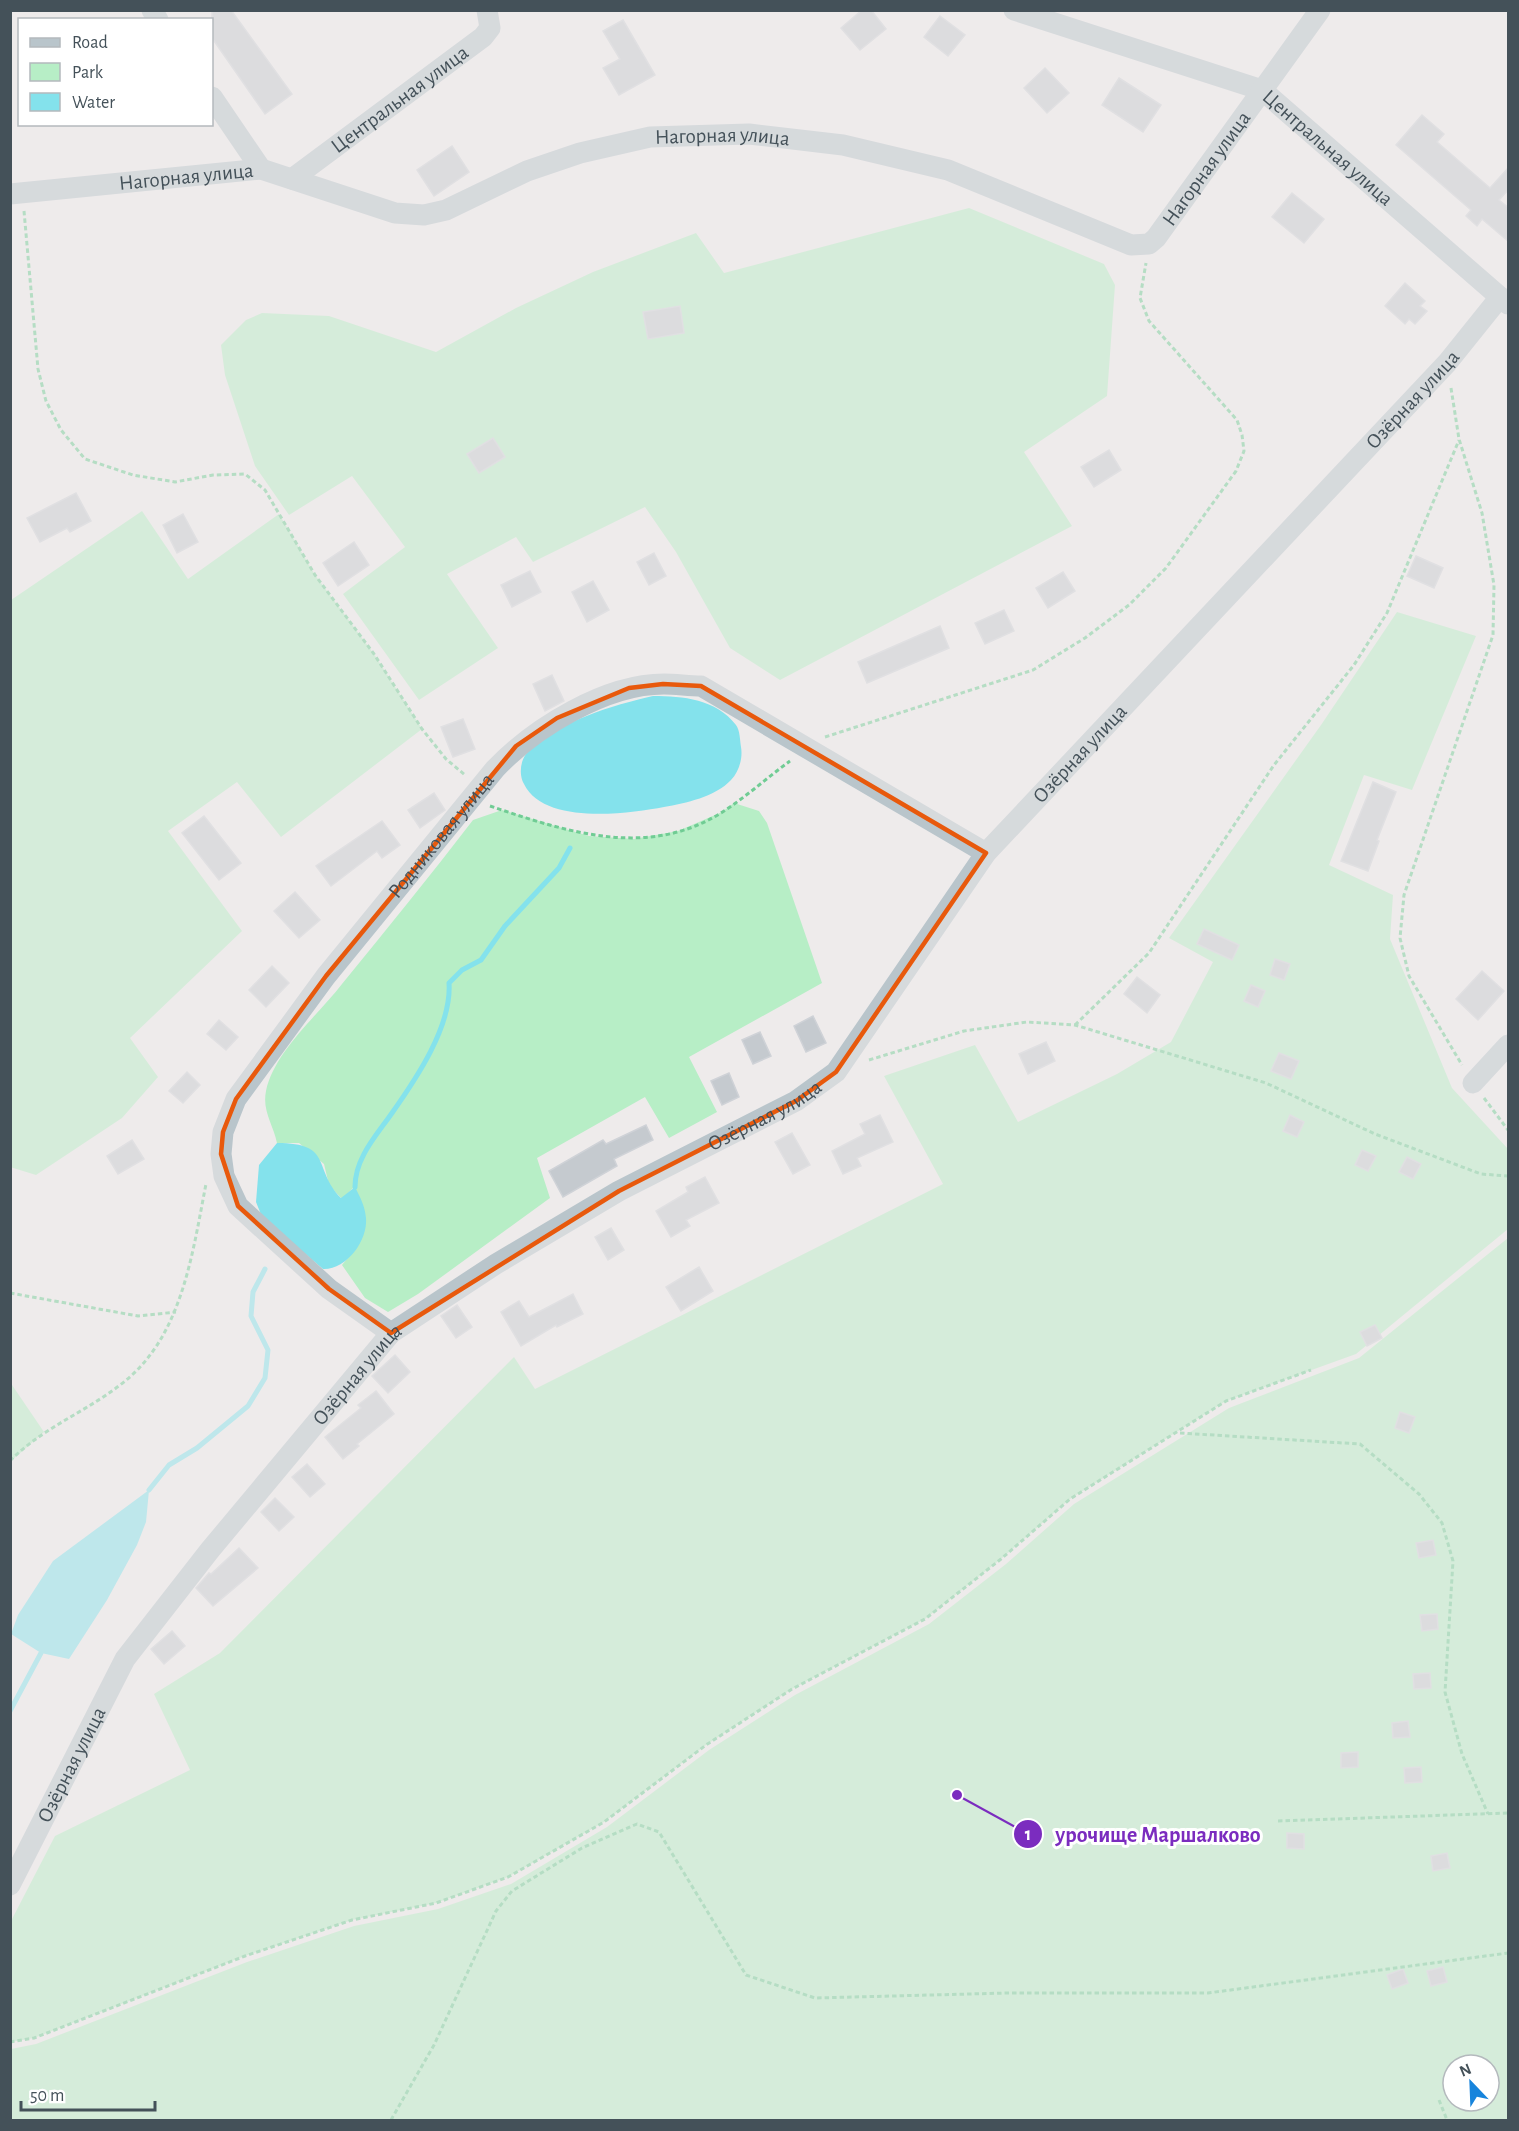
<svg xmlns="http://www.w3.org/2000/svg" width="1519" height="2131" font-family="'Alegreya Sans',sans-serif">
  <rect width="100%" height="100%" fill="#eeebeb"/>
  <!-- green -->
  <g fill="#b7eec6" fill-rule="evenodd">
    <polygon points="969,208 1104,264 1115,285 1107,396 1024,452 1072,526 780,680 730,648 676,552 645,507 533,562 516,537 447,574 498,648 419,700 343,594 405,547 352,476 289,515 255,466 225,375 221,345 246,320 262,313 329,316 436,352 516,308 593,272 696,233 724,273"/>
    <polygon points="142,511 188,579 279,514 315,575 374,654 422,729 281,837 237,782 168,831 242,931 130,1038 158,1077 122,1118 36,1175 10,1167 11,600"/>
    <polygon points="1397,612 1476,636 1412,790 1364,775 1329,865 1393,895 1390,939 1452,1088 1508,1149 1508,1229 1356,1354 1226,1401 1070,1499 1001,1559 925,1619 792,1689 706,1745 604,1822 508,1877 436,1903 352,1920 245,1956 34,2038 11,2042 11,1921 55,1836 190,1770 154,1694 220,1653 514,1357 535,1389 943,1184 884,1076 975,1045 1018,1122 1117,1074 1171,1042 1213,962 1169,938 1321,725"/>
    <path d="M 734,803 L 759,811 L 767,823 L 822,983 L 689,1057 L 717,1112 L 669,1138 L 645,1097 L 537,1158 L 550,1198 L 418,1294 L 388,1312 L 365,1298 L 342,1265 L 358,1246 L 354,1187 L 342,1199 L 329,1185 L 324,1164 L 299,1143 L 277,1143 C 273,1124 262,1111 266,1091 C 274,1052 318,1015 342,984 C 386,930 430,876 473,820 L 502,810 L 589,836 L 634,839 L 678,831 L 722,812 Z"/>
    <path d="M 1508,1238 L 1508,2120 L 11,2120 L 11,2049 L 36,2044 L 247,1962 L 354,1926 L 438,1909 L 511,1884 L 607,1827 L 709,1750 L 795,1695 L 929,1624 L 1006,1564 L 1074,1504 L 1229,1408 L 1359,1358 ZM 1453,2065 L 1489,2065 L 1489,2101 L 1453,2101 Z"/>
    <polygon points="10,1382 44,1432 11,1461 10,1461"/>
  </g>
  <!-- water -->
  <g fill="#84e2ec">
    <path d="M 653,696 C 683,696 716,699 736,725 C 740,730 740,741 741,747 C 743,758 739,772 731,780 C 715,797 686,803 664,807 C 627,814 544,825 524,784 C 519,776 520,762 526,754 C 554,722 614,705 653,696 Z"/>
    <path d="M 277,1143 C 334,1143 312,1168 341,1198 L 355,1187 C 360,1197 365,1206 366,1218 C 368,1241 346,1270 323,1269 L 262,1217 L 256,1202 L 259,1165 Z"/>
    <polygon points="149,1490 146,1522 137,1545 107,1600 69,1659 41,1653 11,1634 18,1615 53,1561"/>
  </g>
  <g fill="none" stroke-linecap="round" stroke-linejoin="round">
    <!-- stream -->
    <g stroke="#84e2ec" stroke-width="5">
      <path d="M 355,1187 C 355,1158 376,1136 392,1113 C 416,1079 452,1026 449,983 L 462,970 L 481,960 L 505,926 L 559,868 L 570,848"/>
      <polyline points="149,1490 169,1465 197,1448 248,1406 265,1378 268,1350 251,1316 253,1292 265,1269"/>
      <polyline points="10,1711 41,1653"/>
    </g>
  </g>
  <!-- building -->
  <g fill="#c5cacf" stroke="#cfd2d7" stroke-width="1.5">
    <polygon points="212,10 231,10 292,94 265,114 212,38"/>
    <polygon points="862,10 871,10 886,29 860,50 841,28"/>
    <polygon points="940,16 965,35 948,56 924,37"/>
    <polygon points="623,20 655,75 619,95 603,68 620,59 603,31"/>
    <polygon points="1045,68 1069,93 1047,113 1024,88"/>
    <polygon points="1119,78 1161,105 1143,132 1102,105"/>
    <polygon points="1422,115 1444,134 1437,142 1490,188 1509,167 1509,189 1499,200 1509,208 1509,242 1482,219 1477,226 1466,216 1471,210 1396,145"/>
    <polygon points="452,146 469,172 434,196 417,170"/>
    <polygon points="1292,193 1324,219 1304,243 1272,217"/>
    <polygon points="1405,283 1425,301 1420,306 1427,311 1415,324 1409,319 1405,324 1385,306"/>
    <polygon points="680,306 684,333 648,339 643,312"/>
    <polygon points="493,438 505,457 479,473 467,454"/>
    <polygon points="1109,450 1121,470 1094,487 1081,467"/>
    <polygon points="76,493 91,521 70,532 67,528 40,542 27,518"/>
    <polygon points="183,514 198,542 177,553 163,525"/>
    <polygon points="354,542 369,565 338,586 323,563"/>
    <polygon points="654,553 666,576 649,585 637,562"/>
    <polygon points="1416,556 1443,568 1434,588 1407,576"/>
    <polygon points="530,571 541,592 512,607 501,585"/>
    <polygon points="1063,572 1075,591 1048,608 1036,588"/>
    <polygon points="593,581 609,610 587,622 572,592"/>
    <polygon points="1004,610 1014,631 985,644 975,623"/>
    <polygon points="940,626 949,648 867,683 858,662"/>
    <polygon points="552,675 564,701 545,711 533,684"/>
    <polygon points="463,719 475,749 453,757 441,727"/>
    <polygon points="1373,782 1396,792 1377,840 1379,841 1368,871 1341,861"/>
    <polygon points="434,793 445,810 420,828 408,810"/>
    <polygon points="204,816 241,863 219,880 182,833"/>
    <polygon points="382,821 400,845 382,858 377,851 331,886 316,866"/>
    <polygon points="295,892 320,920 299,938 274,911"/>
    <polygon points="1204,929 1239,945 1232,960 1197,944"/>
    <polygon points="1275,959 1290,964 1284,980 1270,975"/>
    <polygon points="272,966 289,983 266,1007 249,990"/>
    <polygon points="1482,971 1504,991 1478,1020 1456,999"/>
    <polygon points="1137,977 1160,995 1147,1013 1124,994"/>
    <polygon points="1251,985 1265,991 1258,1007 1244,1001"/>
    <polygon points="813,1016 826,1043 806,1052 794,1026"/>
    <polygon points="219,1020 238,1037 226,1050 207,1034"/>
    <polygon points="760,1032 771,1056 753,1064 742,1040"/>
    <polygon points="1046,1042 1055,1061 1028,1074 1019,1054"/>
    <polygon points="1279,1053 1299,1061 1291,1079 1271,1071"/>
    <polygon points="187,1072 200,1085 183,1103 169,1091"/>
    <polygon points="729,1073 739,1097 722,1105 711,1081"/>
    <polygon points="880,1115 893,1142 857,1158 861,1166 843,1174 832,1151 865,1134 860,1124"/>
    <polygon points="1290,1115 1304,1122 1297,1137 1283,1131"/>
    <polygon points="646,1125 653,1140 614,1159 617,1166 563,1197 549,1171 603,1140 606,1144"/>
    <polygon points="792,1133 810,1165 793,1174 775,1142"/>
    <polygon points="132,1140 144,1159 118,1174 107,1156"/>
    <polygon points="1362,1150 1376,1156 1368,1171 1355,1165"/>
    <polygon points="1407,1157 1421,1164 1413,1179 1399,1172"/>
    <polygon points="705,1177 719,1203 686,1220 690,1226 671,1237 656,1211 688,1192 686,1187"/>
    <polygon points="611,1228 624,1250 608,1260 595,1237"/>
    <polygon points="699,1267 713,1291 681,1311 666,1287"/>
    <polygon points="573,1294 583,1314 557,1327 556,1325 521,1346 501,1312 519,1301 529,1317"/>
    <polygon points="457,1305 472,1327 456,1338 441,1316"/>
    <polygon points="1375,1325 1382,1338 1367,1346 1360,1332"/>
    <polygon points="395,1355 410,1372 388,1393 372,1376"/>
    <polygon points="376,1391 394,1414 357,1444 359,1446 343,1459 325,1437 361,1408 358,1405"/>
    <polygon points="1400,1412 1415,1417 1409,1433 1395,1428"/>
    <polygon points="307,1464 325,1484 310,1497 292,1477"/>
    <polygon points="275,1498 294,1517 279,1531 261,1512"/>
    <polygon points="1433,1540 1436,1555 1419,1558 1416,1543"/>
    <polygon points="239,1548 258,1568 213,1606 196,1588 209,1573 211,1574"/>
    <polygon points="1437,1614 1438,1629 1422,1631 1420,1615"/>
    <polygon points="172,1631 185,1646 164,1664 151,1649"/>
    <polygon points="1430,1673 1431,1688 1414,1689 1413,1674"/>
    <polygon points="1408,1721 1410,1737 1393,1738 1392,1723"/>
    <polygon points="1358,1752 1358,1767 1341,1768 1341,1753"/>
    <polygon points="1421,1767 1422,1782 1405,1783 1404,1768"/>
    <polygon points="1287,1833 1304,1834 1304,1849 1287,1848"/>
    <polygon points="1447,1853 1450,1868 1433,1871 1431,1856"/>
    <polygon points="1443,1967 1447,1982 1431,1986 1427,1971"/>
    <polygon points="1403,1969 1408,1983 1392,1989 1387,1975"/>
  </g>
  <g fill="none" stroke-linecap="round" stroke-linejoin="round">
    <!-- path -->
    <g stroke="#70cc94" stroke-width="3" stroke-dasharray="4.5 3" stroke-linecap="butt">
      <polyline points="24,211 38,369 46,401 61,430 85,459 133,475 175,482 213,475 245,474 265,490 315,575 374,654 422,729 446,759 465,775"/>
      <polyline points="1451,388 1459,439 1482,513 1494,585 1493,635 1404,895 1400,938 1409,976 1462,1065"/>
      <polyline points="825,737 1033,670 1085,638 1129,605 1166,568 1236,471 1244,451 1242,435 1237,420 1149,321 1140,298 1146,263"/>
      <path d="M 490,806 C 567,832 649,860 724,811 C 747,796 768,777 790,761"/>
      <polyline points="1075,1025 1149,953 1274,765 1354,665 1387,613 1459,440"/>
      <polyline points="869,1060 964,1031 1027,1022 1075,1025 1266,1083 1375,1134 1481,1174 1508,1176"/>
      <polyline points="1484,1098 1508,1130"/>
      <polyline points="10,1293 138,1316 176,1312"/>
      <polyline points="1180,1433 1360,1444 1419,1494 1442,1523 1453,1561 1445,1692 1462,1754 1488,1814"/>
      <path d="M 10,1461 C 42,1428 84,1413 120,1385 C 182,1339 192,1255 206,1184"/>
      <polyline points="1278,1821 1508,1813"/>
      <polyline points="10,2042 34,2038 245,1956 352,1920 436,1903 508,1877 604,1822 706,1745 792,1689 925,1619 1001,1559 1070,1499 1226,1401 1311,1370"/>
      <polyline points="1439,2100 1447,2120"/>
      <polyline points="391,2120 434,2045 496,1911 512,1891 582,1848 637,1824 659,1832 746,1975 815,1998 1008,1993 1208,1993 1508,1953"/>
    </g>
    <!-- minor -->
    <g stroke="#b9c5cb" stroke-width="21">
      <polyline points="152,10 158,20"/>
      <path id="s1" d="M 1014,10 L 1262,90 L 1508,304"/>
      <polyline points="212,97 261,169"/>
      <path id="s2" d="M 292,179 L 483,37 L 490,28 L 487,10"/>
      <path id="s3" d="M 10,194 L 261,169 L 395,213 L 424,215 L 446,210 L 527,171 L 580,153 L 650,137 L 749,134 L 843,145 L 948,170 L 1131,245 L 1149,244 L 1156,238 L 1320,10"/>
      <polyline points="1473,1083 1508,1045"/>
      <path id="s4" d="M 391,1333 L 329,1289 L 238,1206 L 224,1176 L 221,1154 L 223,1132 L 236,1099 L 326,976 L 495,769 C 534,728 605,684 664,684 C 676,684 689,686 701,686 L 986,853"/>
      <path id="s5" d="M 10,1885 L 125,1659 L 210,1550 L 391,1333 L 496,1264 L 619,1191 L 796,1101 L 836,1072 L 986,853 L 1447,363 L 1500,297"/>
    </g>
  </g>
  <!-- marked area -->
  <path d="M0 0H1519V2131H0ZM 663,684 L 701,686 L 986,853 L 836,1072 L 796,1101 L 619,1191 L 391,1333 L 329,1289 L 238,1206 L 221,1154 L 223,1132 L 236,1099 L 326,976 L 516,746 L 557,718 L 629,688 Z" fill="#eeebeb" fill-opacity=".55" fill-rule="evenodd"/>
  <path fill="none" stroke="#e8590c" stroke-width="4.5" stroke-linejoin="round" d="M 663,684 L 701,686 L 986,853 L 836,1072 L 796,1101 L 619,1191 L 391,1333 L 329,1289 L 238,1206 L 221,1154 L 223,1132 L 236,1099 L 326,976 L 516,746 L 557,718 L 629,688 Z"/>
  <g text-anchor="middle" dominant-baseline="central" stroke-width="6" stroke-linejoin="round" paint-order="stroke">
    <!-- street labels -->
    <g font-size="21" fill="#445159" stroke="#fff">
      <text stroke="none"><textPath href="#s2" startOffset="134">Центральная улица</textPath></text>
      <text stroke="none"><textPath href="#s3" startOffset="735">Нагорная улица</textPath></text>
      <text stroke="none"><textPath href="#s1" startOffset="348">Центральная улица</textPath></text>
      <text stroke="none"><textPath href="#s3" startOffset="1275">Нагорная улица</textPath></text>
      <text stroke="none"><textPath href="#s3" startOffset="177">Нагорная улица</textPath></text>
      <text stroke="none"><textPath href="#s5" startOffset="2079">Озёрная улица</textPath></text>
      <text stroke="none"><textPath href="#s5" startOffset="1593">Озёрная улица</textPath></text>
      <text stroke="none"><textPath href="#s4" startOffset="646">Родниковая улица</textPath></text>
      <text stroke="none"><textPath href="#s5" startOffset="1107">Озёрная улица</textPath></text>
      <text stroke="none"><textPath href="#s5" startOffset="621">Озёрная улица</textPath></text>
      <text stroke="none"><textPath href="#s5" startOffset="135">Озёрная улица</textPath></text>
    </g>
  </g>
  <!-- callouts -->
  <path fill="none" stroke="#7b2cbf" stroke-width="2" d="M957 1795L1028 1834"/>
  <g fill="#7b2cbf" stroke="#fff" stroke-width="2">
    <circle cx="957" cy="1795" r="6"/>
    <circle cx="1028" cy="1834" r="15"/>
  </g>
  <g font-size="18" text-anchor="middle" font-weight="bold" fill="#fff">
    <text x="1028" y="1840">1</text>
  </g>
  <g font-size="22" text-anchor="middle" font-weight="bold" fill="#7b2cbf" stroke="#fff" stroke-width="6" stroke-linejoin="round" paint-order="stroke">
    <text x="1158" y="1842">урочище Маршалково</text>
  </g>
  <!-- border -->
  <rect width="1519" height="2131" fill="none" stroke="#445159" stroke-width="24"/>
  <!-- legend -->
  <rect x="18" y="18" width="195" height="108" fill="#ffffff" stroke="#b4b9bd" stroke-width="1.5"/>
  <rect x="30" y="38" width="30" height="9" fill="#b9c5cb" stroke="#b4b9bd" stroke-width="1.5"/>
  <text x="72" y="48" font-size="18" fill="#445159">Road</text>
  <rect x="30" y="63" width="30" height="18" fill="#b7eec6" stroke="#b4b9bd" stroke-width="1.5"/>
  <text x="72" y="78" font-size="18" fill="#445159">Park</text>
  <rect x="30" y="93" width="30" height="18" fill="#84e2ec" stroke="#b4b9bd" stroke-width="1.5"/>
  <text x="72" y="108" font-size="18" fill="#445159">Water</text>
  <!-- north arrow -->
  <g transform="translate(1471 2083) rotate(337)"><circle r="28" fill="#ffffff" stroke="#b4b9bd" stroke-width="1.5"/>
  <path d="M0-4.5L10 22L0 15L-10 22Z" fill="#1784dc"/>
  <text y="-9" font-size="16" font-weight="bold" text-anchor="middle" fill="#445159">N</text>
  </g>
  <!-- scale -->
  <path d="M21 2101v9h134v-9" fill="none" stroke="#445159" stroke-width="3"/>
  <text x="30" y="2101" font-size="18" fill="#445159" stroke="#ffffff" stroke-width="4.5" paint-order="stroke">50 m</text>
</svg>
